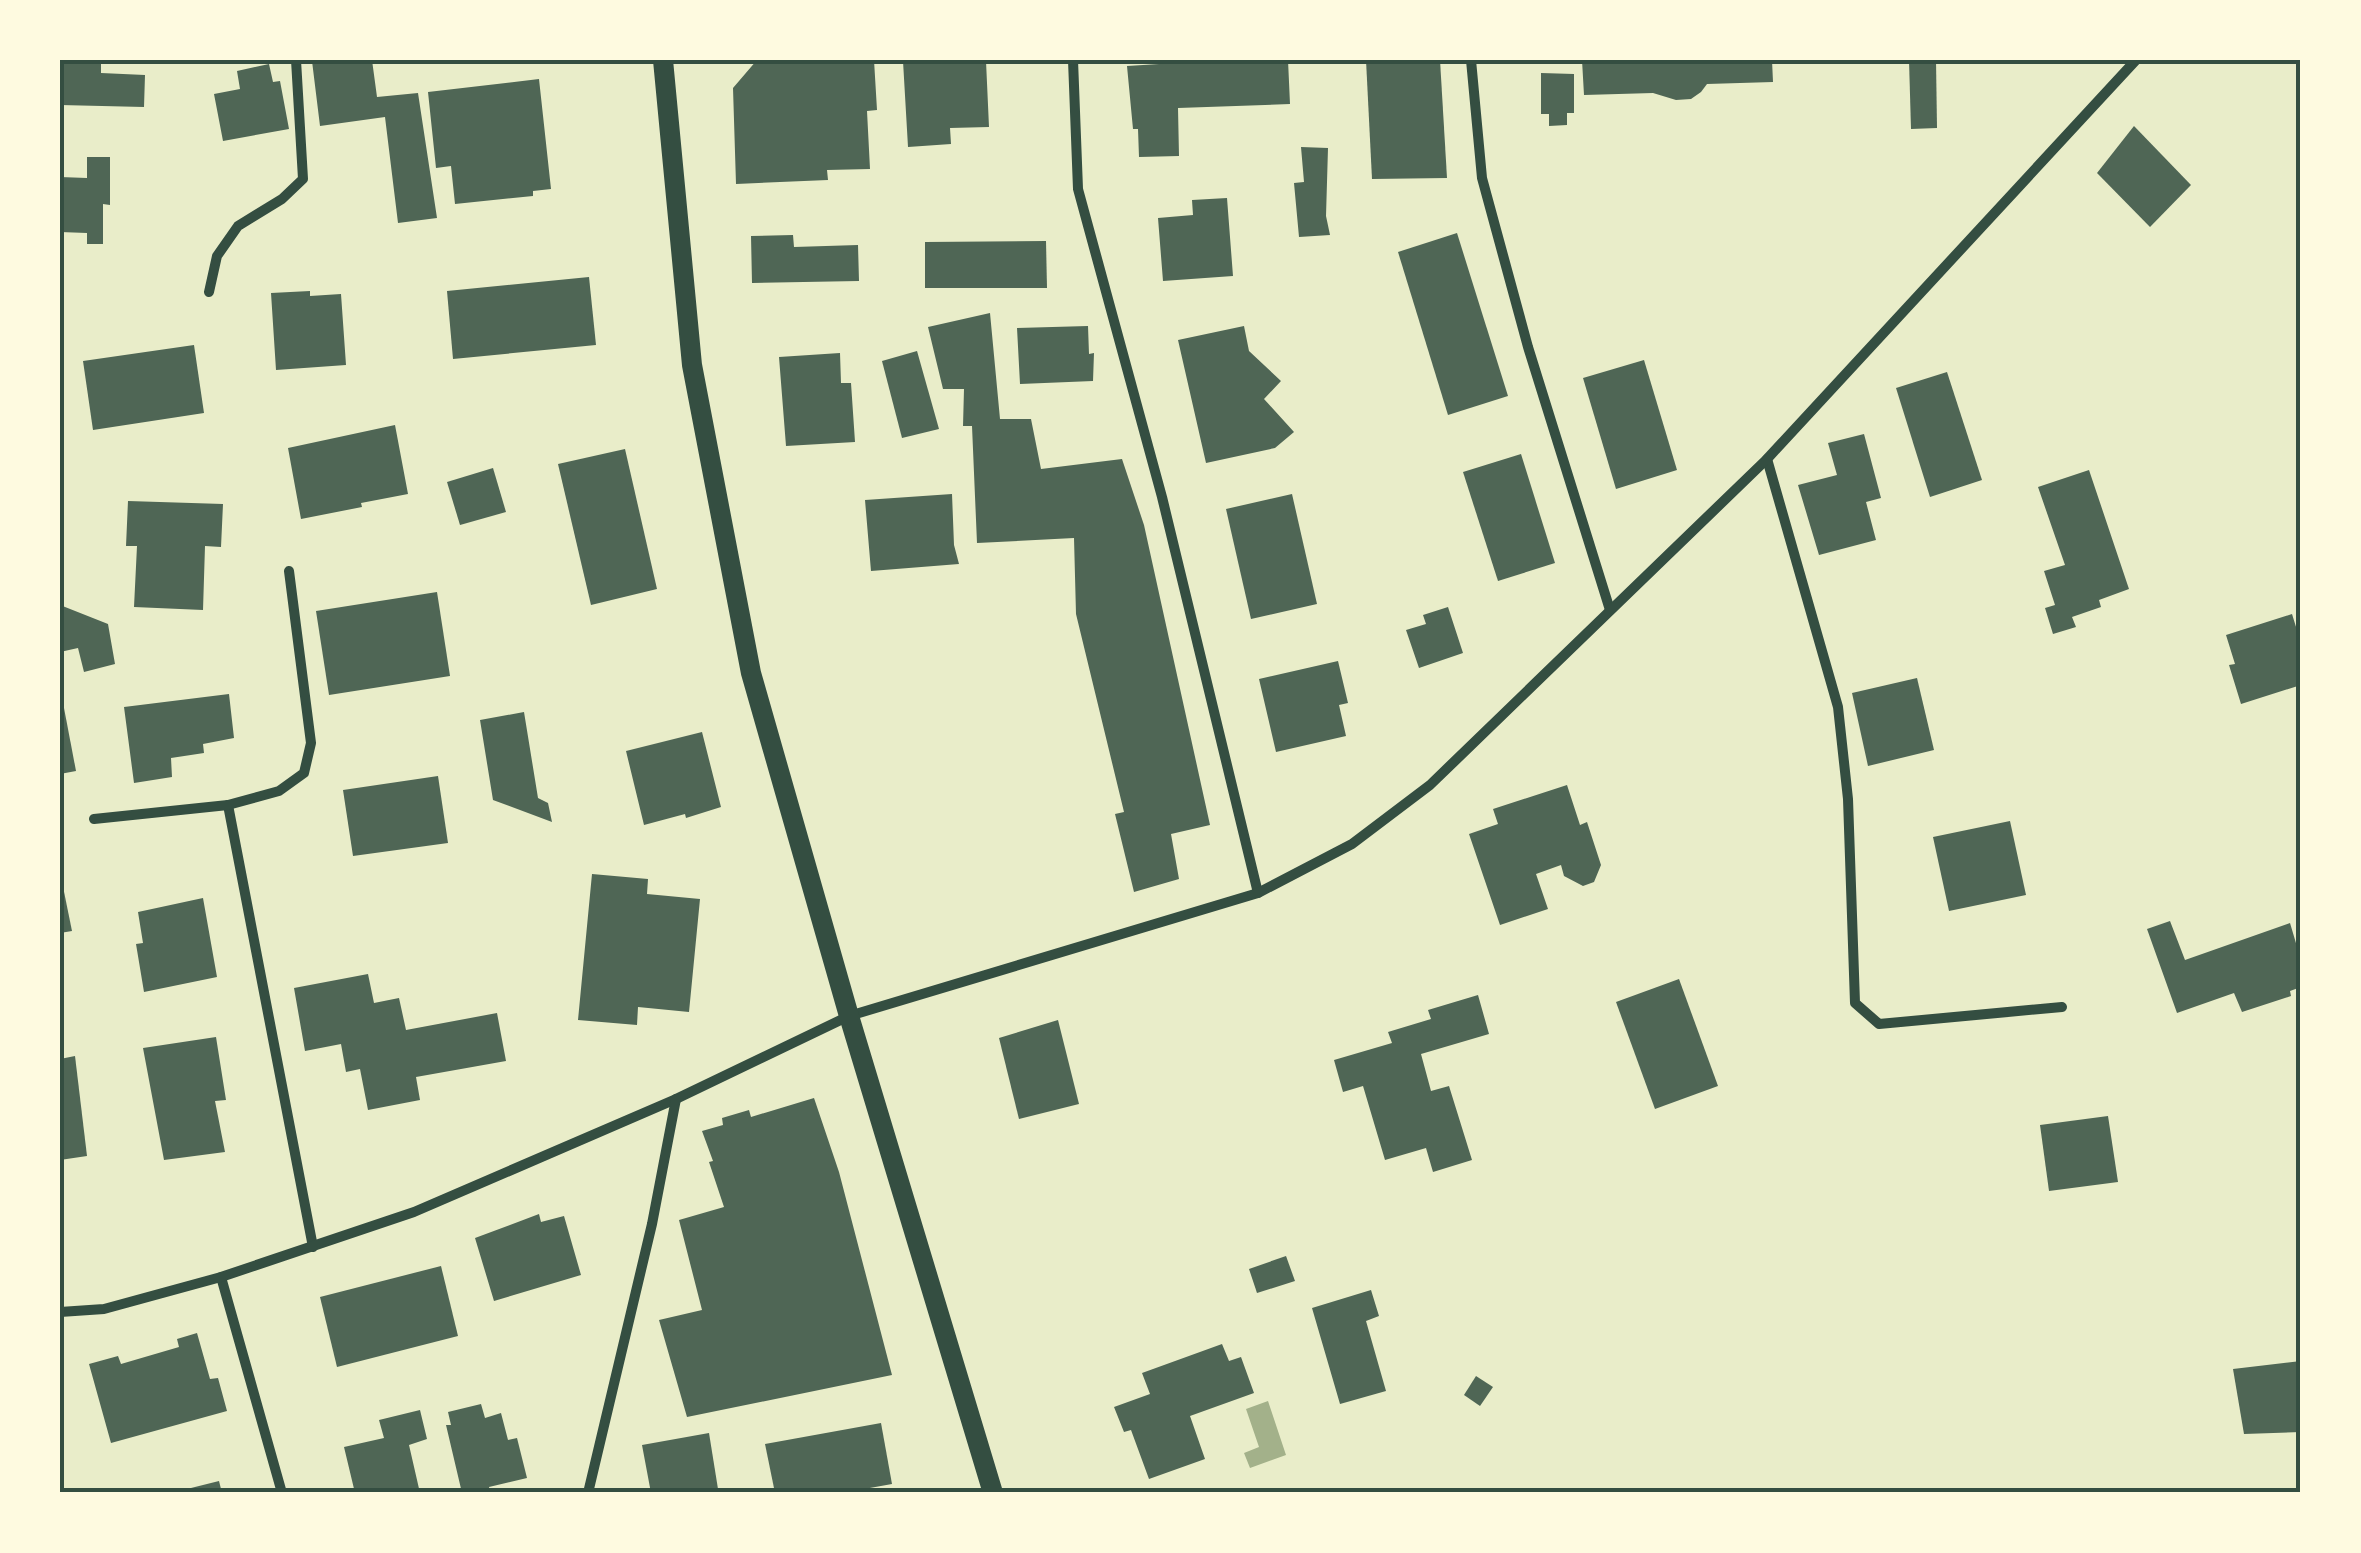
<svg xmlns="http://www.w3.org/2000/svg" width="2361" height="1553" font-family="'Crimson Pro',serif">
  <rect width="100%" height="100%" fill="#e9edc9"/>
  <!-- water -->
  <polygon fill="#a3b18a" points="1268,1401 1286,1455 1250,1468 1244,1453 1259,1447 1246,1409"/>
  <!-- building -->
  <g fill="#4f6655">
    <polygon points="60,60 101,60 101,73 145,75 144,107 60,105"/>
    <polygon points="322,60 372,60 377,97 418,93 437,218 398,223 385,117 320,126 312,61"/>
    <polygon points="757,60 874,60 877,110 867,111 870,169 827,170 828,180 736,184 733,88"/>
    <polygon points="1159,60 1288,60 1290,104 1178,108 1179,156 1139,157 1138,129 1133,129 1127,66 1159,64"/>
    <polygon points="1366,60 1440,60 1447,178 1372,179"/>
    <polygon points="1582,60 1772,60 1773,82 1707,84 1701,92 1691,99 1676,100 1653,93 1584,95"/>
    <polygon points="1909,60 1936,60 1937,128 1911,129"/>
    <polygon points="903,61 986,61 989,127 950,128 951,144 908,147"/>
    <polygon points="269,64 273,82 280,81 289,129 223,141 214,94 240,89 237,71"/>
    <polygon points="1541,73 1574,74 1574,113 1567,113 1567,125 1549,126 1549,114 1541,114"/>
    <polygon points="539,79 551,189 533,191 533,196 455,204 451,166 436,168 428,92"/>
    <polygon points="2134,126 2191,185 2150,227 2097,173"/>
    <polygon points="1301,147 1328,148 1326,216 1330,235 1299,237 1294,183 1304,182"/>
    <polygon points="87,157 110,157 110,205 103,204 103,244 87,244 87,233 60,232 60,177 87,178"/>
    <polygon points="1227,198 1233,276 1163,281 1158,218 1193,215 1192,200"/>
    <polygon points="1457,233 1508,396 1448,415 1398,252"/>
    <polygon points="793,235 794,247 858,245 859,281 752,283 751,236"/>
    <polygon points="1046,241 1047,288 925,288 925,242"/>
    <polygon points="589,277 596,345 453,359 447,291"/>
    <polygon points="310,291 310,296 341,294 346,365 276,370 271,293"/>
    <polygon points="990,313 1000,419 1031,419 1041,469 1122,459 1144,525 1210,825 1171,834 1179,879 1134,892 1115,814 1124,812 1076,614 1074,538 977,543 972,426 963,426 964,389 943,389 928,327"/>
    <polygon points="1088,326 1089,354 1094,353 1093,381 1020,384 1017,328"/>
    <polygon points="1244,326 1249,351 1281,381 1264,399 1294,432 1275,448 1206,463 1178,340"/>
    <polygon points="194,345 204,413 93,430 83,361"/>
    <polygon points="917,351 939,429 902,438 882,361"/>
    <polygon points="840,353 841,383 851,383 855,442 786,446 779,357"/>
    <polygon points="1644,360 1677,470 1616,489 1583,378"/>
    <polygon points="1947,372 1982,480 1930,497 1896,388"/>
    <polygon points="395,425 408,494 361,503 362,507 301,519 288,448"/>
    <polygon points="1864,434 1881,498 1866,502 1876,540 1819,555 1798,485 1837,475 1828,443"/>
    <polygon points="625,449 657,589 591,605 558,464"/>
    <polygon points="1521,454 1555,563 1498,581 1463,472"/>
    <polygon points="493,468 506,512 460,525 447,482"/>
    <polygon points="2089,470 2129,589 2099,600 2101,607 2072,617 2076,627 2053,634 2045,608 2055,605 2044,571 2065,565 2038,487"/>
    <polygon points="952,494 954,545 959,564 871,571 865,500"/>
    <polygon points="1292,494 1317,604 1251,619 1226,509"/>
    <polygon points="128,501 223,504 221,547 205,546 203,610 134,607 137,546 126,546"/>
    <polygon points="437,592 450,676 329,695 316,611"/>
    <polygon points="60,605 108,624 115,664 84,672 78,648 60,652"/>
    <polygon points="1448,607 1463,653 1419,668 1406,630 1426,624 1423,615"/>
    <polygon points="2292,614 2301,643 2301,685 2241,704 2229,665 2235,664 2226,635"/>
    <polygon points="1338,661 1348,703 1339,705 1346,736 1276,752 1259,679"/>
    <polygon points="1917,678 1934,750 1868,766 1852,693"/>
    <polygon points="229,694 234,738 203,744 204,753 171,758 172,777 134,783 124,707"/>
    <polygon points="64,708 76,771 60,774 60,709"/>
    <polygon points="524,712 538,798 548,803 552,822 493,800 480,720"/>
    <polygon points="702,732 721,807 686,818 685,814 644,825 626,751"/>
    <polygon points="438,776 448,843 353,856 343,790"/>
    <polygon points="1567,785 1580,825 1587,822 1601,865 1594,882 1583,886 1564,876 1561,865 1536,874 1548,909 1500,925 1469,834 1498,824 1493,809"/>
    <polygon points="2010,821 2026,895 1949,911 1933,837"/>
    <polygon points="60,872 72,931 60,933"/>
    <polygon points="592,874 648,879 647,894 700,899 689,1012 638,1007 637,1025 578,1020"/>
    <polygon points="203,898 217,977 144,992 136,944 143,943 138,912"/>
    <polygon points="2170,921 2185,960 2290,923 2301,960 2301,987 2290,991 2291,996 2242,1012 2234,993 2177,1013 2147,929"/>
    <polygon points="368,974 374,1003 399,998 406,1030 497,1013 506,1061 416,1077 420,1100 368,1110 360,1069 346,1072 341,1044 305,1051 294,988"/>
    <polygon points="1679,979 1718,1086 1655,1109 1616,1002"/>
    <polygon points="1478,995 1489,1034 1421,1054 1431,1091 1449,1086 1472,1160 1433,1172 1426,1148 1385,1160 1363,1086 1343,1092 1334,1060 1392,1043 1388,1032 1431,1019 1428,1010"/>
    <polygon points="1058,1020 1079,1104 1019,1119 999,1038"/>
    <polygon points="216,1037 226,1100 215,1101 225,1152 164,1160 143,1048"/>
    <polygon points="75,1056 87,1156 60,1160 60,1059"/>
    <polygon points="814,1098 839,1172 892,1375 687,1417 659,1320 702,1310 679,1220 724,1207 709,1162 713,1161 702,1131 723,1125 722,1118 749,1110 751,1117"/>
    <polygon points="2108,1116 2118,1182 2049,1191 2040,1125"/>
    <polygon points="539,1214 541,1222 564,1216 581,1275 494,1301 475,1238"/>
    <polygon points="1286,1256 1295,1281 1257,1293 1249,1269"/>
    <polygon points="441,1266 458,1336 337,1367 320,1297"/>
    <polygon points="1371,1290 1379,1316 1366,1321 1386,1391 1340,1404 1312,1308"/>
    <polygon points="197,1333 210,1379 218,1378 227,1411 111,1443 89,1364 118,1356 121,1364 179,1347 177,1339"/>
    <polygon points="1222,1344 1229,1361 1241,1357 1254,1393 1190,1416 1205,1459 1149,1479 1131,1430 1124,1432 1114,1407 1150,1394 1142,1373"/>
    <polygon points="2301,1361 2301,1432 2244,1434 2233,1369"/>
    <polygon points="1476,1376 1493,1387 1480,1406 1464,1395"/>
    <polygon points="481,1404 485,1418 501,1413 508,1440 517,1438 527,1478 489,1487 490,1493 462,1493 446,1425 451,1425 448,1412"/>
    <polygon points="420,1410 427,1439 409,1445 420,1493 355,1493 344,1447 384,1438 379,1420"/>
    <polygon points="881,1423 892,1484 842,1493 775,1493 765,1444"/>
    <polygon points="709,1433 718,1489 651,1493 642,1445"/>
    <polygon points="219,1481 222,1493 175,1493 175,1492"/>
  </g>
  <g fill="none" stroke-linecap="round" stroke-linejoin="round">
    <!-- minor -->
    <g stroke="#344e41" stroke-width="10">
      <polyline points="1073,60 1078,189 1162,497 1258,893"/>
      <polyline points="1471,60 1482,178 1528,347 1610,610"/>
      <polyline points="209,292 217,256 238,226 282,199 303,179 296,60"/>
      <polyline points="1767,459 1838,707 1848,799 1855,1003 1879,1024 2062,1007"/>
      <polyline points="228,805 313,1247"/>
      <polyline points="94,819 228,805 279,791 304,773 311,743 289,571"/>
      <polyline points="221,1277 282,1493"/>
      <polyline points="60,1312 104,1309 221,1277 414,1212 676,1099 849,1016 1258,893 1352,844 1430,785 1767,459 2136,60"/>
      <polyline points="588,1493 652,1224 676,1099"/>
    </g>
    <!-- secondary -->
    <polyline stroke="#344e41" stroke-width="20" points="663,60 692,365 751,673 849,1016 993,1493"/>
  </g>
  <!-- border -->
  <rect width="2361" height="1553" fill="none" stroke="#fefae0" stroke-width="125"/>
  <rect x="62" y="62" width="2236" height="1428" fill="none" stroke="#344e41" stroke-width="4"/>
</svg>
